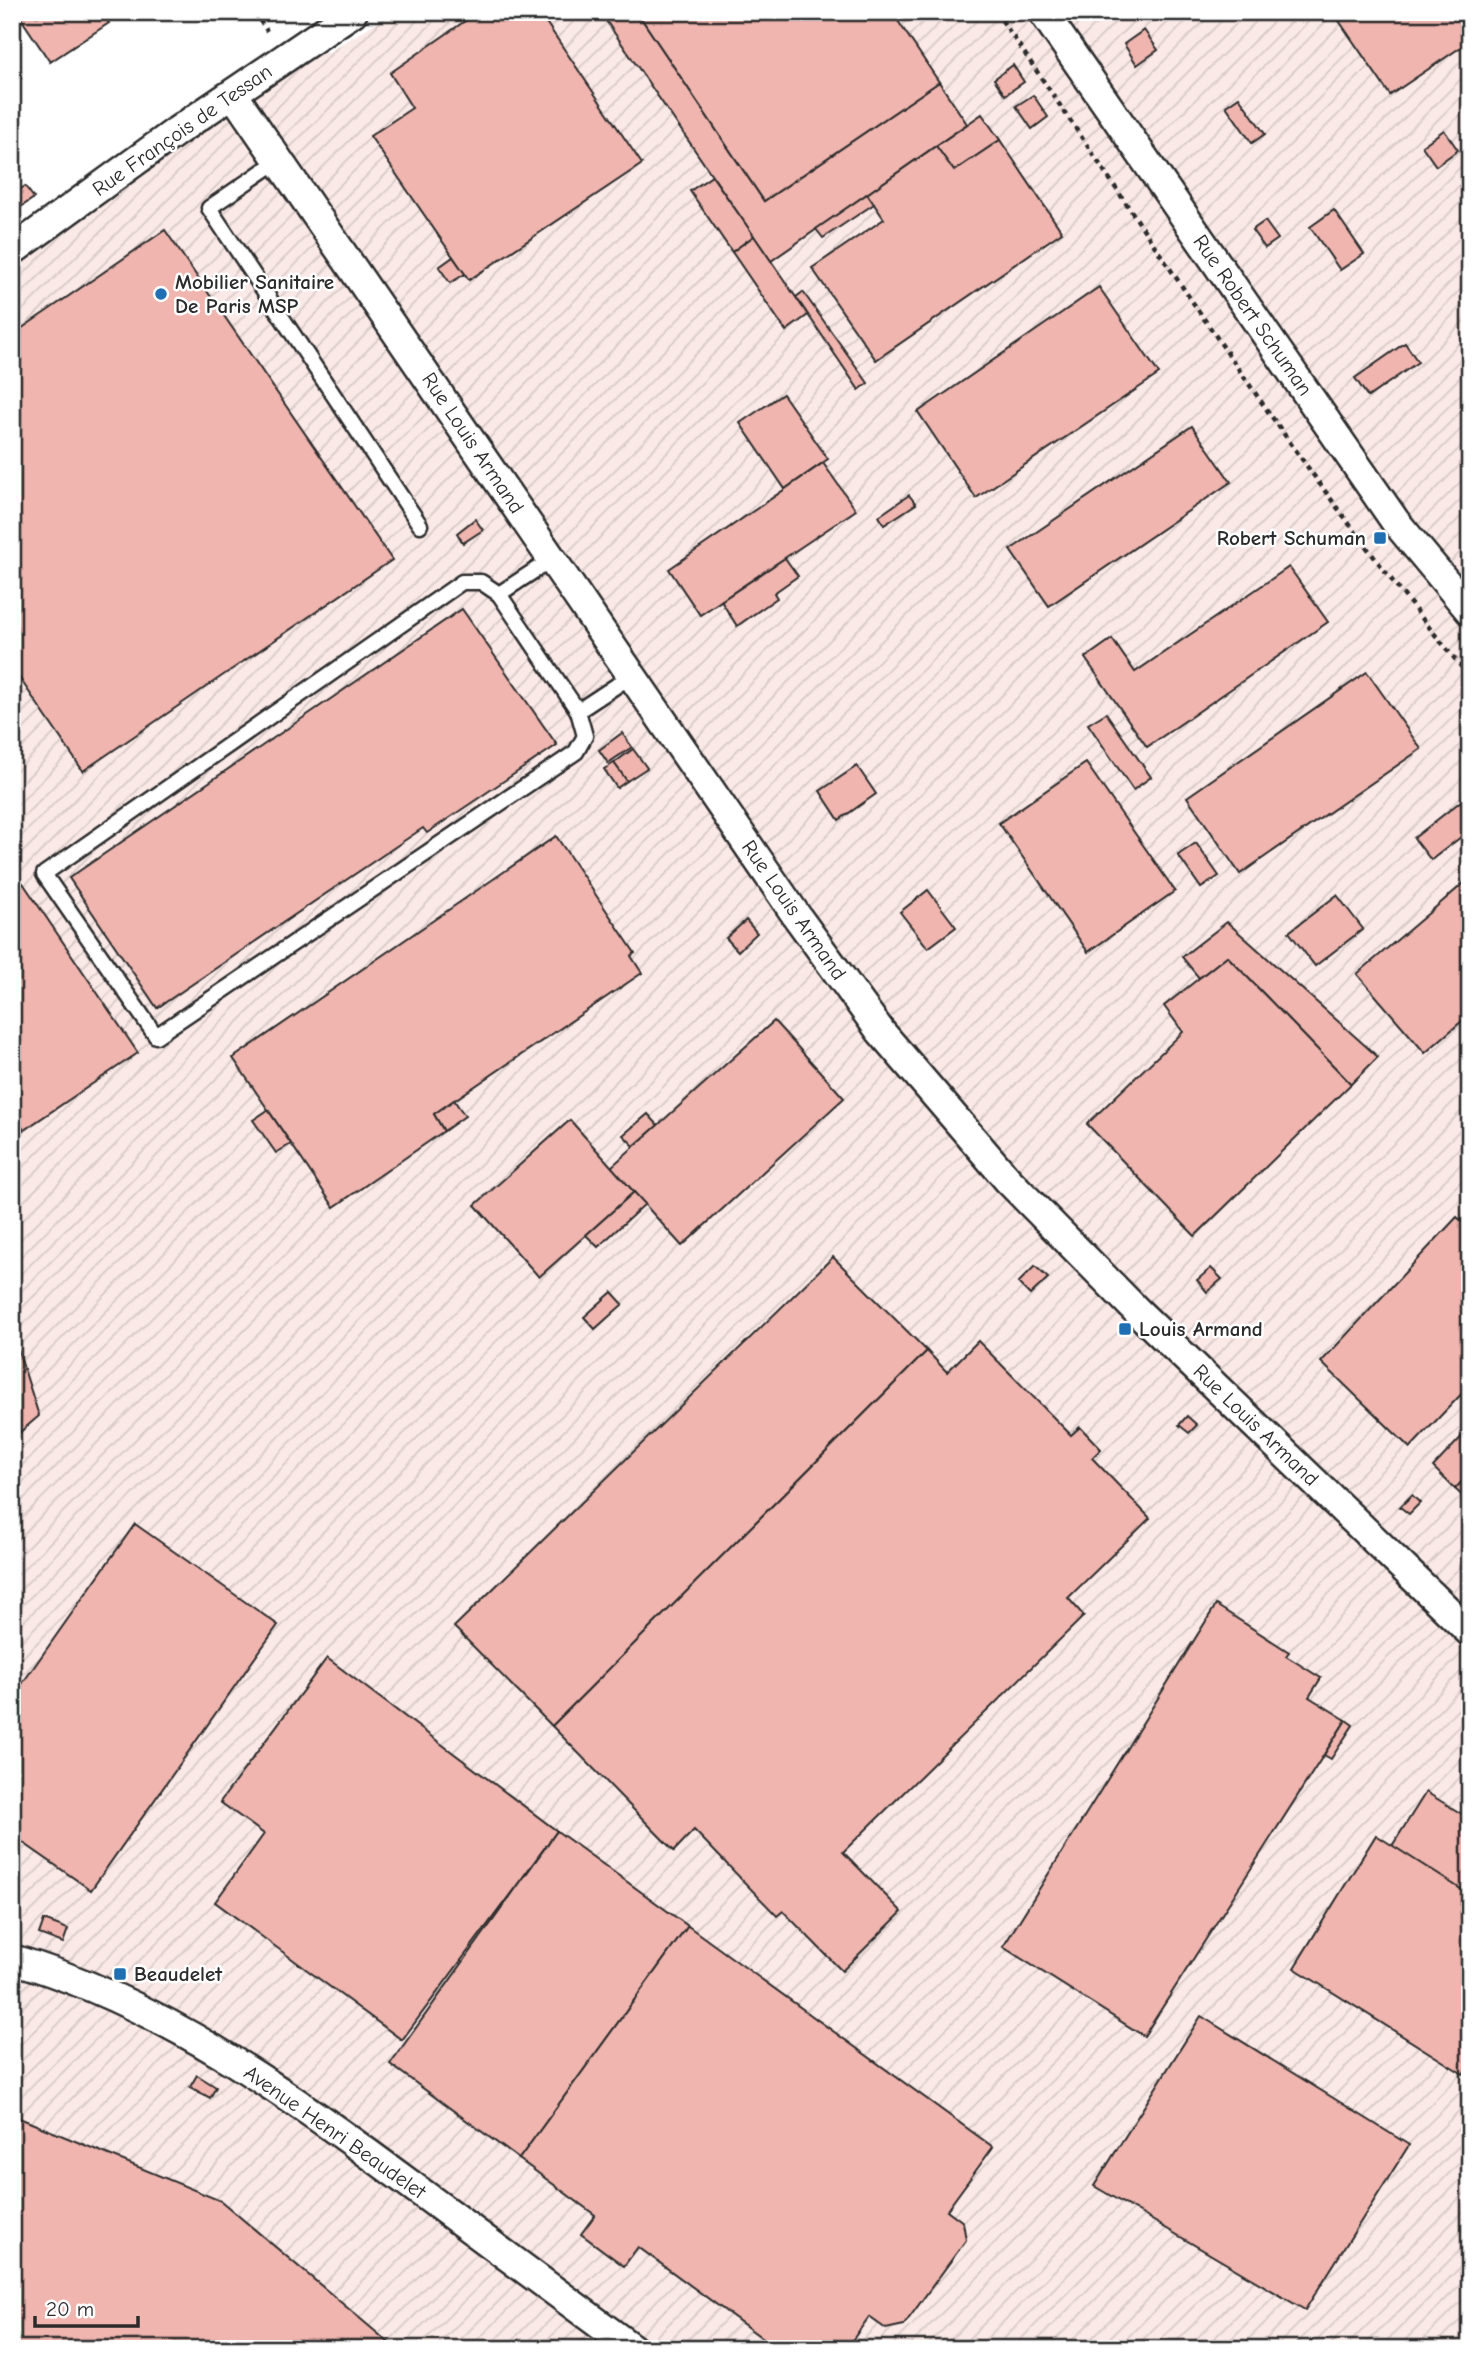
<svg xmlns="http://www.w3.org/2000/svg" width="1482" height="2361" font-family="'Comic Neue',sans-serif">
  <defs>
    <pattern id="industrial-furrows" width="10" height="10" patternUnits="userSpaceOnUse" patternTransform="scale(1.75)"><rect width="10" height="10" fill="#fae9e7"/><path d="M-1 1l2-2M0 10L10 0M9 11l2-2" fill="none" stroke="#d6c8c6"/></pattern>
  </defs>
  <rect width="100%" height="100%" fill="#fff"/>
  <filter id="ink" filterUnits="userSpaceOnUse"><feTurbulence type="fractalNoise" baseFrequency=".0143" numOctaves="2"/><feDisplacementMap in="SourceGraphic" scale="14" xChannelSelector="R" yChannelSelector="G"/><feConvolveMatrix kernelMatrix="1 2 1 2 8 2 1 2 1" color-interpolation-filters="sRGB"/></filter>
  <g filter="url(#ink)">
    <!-- industrial -->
    <polygon fill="url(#industrial-furrows)" points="393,12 1470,12 1470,2349 12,2349 12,251 286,58 329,52"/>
    <!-- building -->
    <g fill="#f0b5af" stroke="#2b2b2b" stroke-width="2">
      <polygon points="27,12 37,16 42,12 101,12 109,23 50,62 20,17"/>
      <polygon points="478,12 539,12 642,164 469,280 370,136 412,108 390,73"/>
      <polygon points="600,12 637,12 764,201 939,82 967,124 771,261"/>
      <polygon points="637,12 892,12 939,82 764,201"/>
      <polygon points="1333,12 1470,12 1470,41 1390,95"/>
      <polygon points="1144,30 1158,50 1137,65 1124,44"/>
      <polygon points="1013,65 1024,82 1005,95 994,79"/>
      <polygon points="12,66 21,78 12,85"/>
      <polygon points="1033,95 1048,117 1032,129 1016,106"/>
      <polygon points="1239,97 1265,134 1252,143 1226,106"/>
      <polygon points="982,114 1000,140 954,171 936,146"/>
      <polygon points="1444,130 1458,150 1436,166 1422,146"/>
      <polygon points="1000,140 1062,232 876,360 812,268 884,219 867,194 936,146 954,171"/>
      <polygon points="712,176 754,236 732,252 690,191"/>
      <polygon points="25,186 34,198 12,213 12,195"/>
      <polygon points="867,194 874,204 823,238 816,229"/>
      <polygon points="1334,210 1364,254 1340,270 1310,227"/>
      <polygon points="1265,221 1278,239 1265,248 1252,230"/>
      <polygon points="165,230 392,560 83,771 12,667 12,335"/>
      <polygon points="754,236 808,315 786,331 732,252"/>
      <polygon points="453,257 465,274 450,283 439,267"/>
      <polygon points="1099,287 1159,374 976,498 918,412"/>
      <polygon points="803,292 868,383 859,390 796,297"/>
      <polygon points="1405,343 1418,362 1368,397 1355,378"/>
      <polygon points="783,394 828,459 785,489 740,423"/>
      <polygon points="1192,426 1231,482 1049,606 1010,550"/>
      <polygon points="823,463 856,510 700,615 669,569"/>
      <polygon points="909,495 916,504 884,525 879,516"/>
      <polygon points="475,519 483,530 463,543 457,533"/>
      <polygon points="785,558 798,576 774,593 777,598 737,626 721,601"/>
      <polygon points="1289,567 1328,622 1147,747 1085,658 1112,639 1135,672"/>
      <polygon points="462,609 557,745 427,833 423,828 157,1008 69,878"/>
      <polygon points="1367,672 1421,749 1240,874 1187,797"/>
      <polygon points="1106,713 1151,777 1133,790 1088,724"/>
      <polygon points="622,733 632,747 608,763 599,750"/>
      <polygon points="633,749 647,768 627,781 614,763"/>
      <polygon points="614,763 627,781 617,788 604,769"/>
      <polygon points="1086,763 1175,891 1088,952 999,823"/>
      <polygon points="857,766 876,794 839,820 820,791"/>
      <polygon points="1470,794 1470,830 1431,860 1414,838"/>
      <polygon points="556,836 635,953 631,956 642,973 434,1114 444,1131 334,1207 233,1058"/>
      <polygon points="1196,843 1219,876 1201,888 1178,855"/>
      <polygon points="1470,878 1470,1014 1425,1053 1357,974"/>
      <polygon points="23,883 138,1053 24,1130 12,1113 12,890"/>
      <polygon points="928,890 956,927 928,948 900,912"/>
      <polygon points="1337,895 1363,929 1315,966 1289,932"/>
      <polygon points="746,920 757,933 738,951 726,938"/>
      <polygon points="1227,922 1378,1057 1351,1084 1227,956 1199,978 1182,957"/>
      <polygon points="1227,956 1351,1084 1195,1236 1087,1124 1183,1032 1164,1006"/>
      <polygon points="774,1021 844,1098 682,1246 611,1167"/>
      <polygon points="454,1100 465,1116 444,1131 434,1114"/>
      <polygon points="268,1110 291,1144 276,1153 253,1120"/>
      <polygon points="648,1114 658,1125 634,1146 623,1135"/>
      <polygon points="570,1120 634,1192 539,1277 475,1205"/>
      <polygon points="634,1192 645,1204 598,1247 586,1235"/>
      <polygon points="1457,1217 1470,1229 1470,1385 1410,1448 1321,1362"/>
      <polygon points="833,1257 927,1351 552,1726 454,1627"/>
      <polygon points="1035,1266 1048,1278 1030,1295 1018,1283"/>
      <polygon points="1211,1268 1222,1279 1207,1292 1197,1280"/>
      <polygon points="612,1292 623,1304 595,1329 584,1317"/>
      <polygon points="978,1341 1071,1435 1080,1427 1101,1449 1092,1458 1150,1518 1068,1598 1084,1616 843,1852 902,1912 842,1971 783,1911 777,1916 694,1830 674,1851 552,1726 927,1351 947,1372"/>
      <polygon points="12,1342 17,1347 39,1416 12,1439"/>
      <polygon points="1187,1416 1197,1425 1189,1433 1179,1425"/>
      <polygon points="1470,1428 1470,1473 1455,1489 1433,1467"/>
      <polygon points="1470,1473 1470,1503 1455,1489"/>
      <polygon points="1412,1495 1420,1503 1409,1514 1400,1507"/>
      <polygon points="135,1524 278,1625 91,1890 12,1835 12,1698"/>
      <polygon points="1216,1605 1289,1652 1286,1656 1321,1678 1309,1697 1346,1720 1144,2036 1003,1947"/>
      <polygon points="327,1658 557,1831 402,2040 215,1902 264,1834 220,1802"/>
      <polygon points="1346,1720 1353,1725 1331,1759 1324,1755"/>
      <polygon points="1426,1792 1470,1819 1470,1895 1392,1846"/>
      <polygon points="557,1831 688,1926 519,2159 390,2064"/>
      <polygon points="1376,1835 1470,1895 1470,2064 1463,2074 1294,1968"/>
      <polygon points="44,1920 68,1929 63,1943 39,1934"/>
      <polygon points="688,1926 993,2147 947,2210 963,2222 966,2240 904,2325 886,2329 869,2317 846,2349 777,2349 638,2247 624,2266 581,2234 595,2215 519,2159"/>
      <polygon points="1201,2016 1409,2145 1305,2310 1094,2186"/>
      <polygon points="197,2075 216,2087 210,2098 190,2087"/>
      <polygon points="12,2115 221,2201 389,2343 403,2349 12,2349"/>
    </g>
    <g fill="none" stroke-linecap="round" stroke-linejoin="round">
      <!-- lane casing -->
      <g stroke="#2b2b2b" stroke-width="19">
        <g id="lane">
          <polyline points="279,160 209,208 420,525"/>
          <polyline points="552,559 499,594 481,582 462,582 44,874 156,1036 576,752 585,736 578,711 631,676"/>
          <polyline points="499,594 578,711"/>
        </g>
      </g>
      <!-- street casing -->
      <g stroke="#2b2b2b" stroke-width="33">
        <g id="street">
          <polyline points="1043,12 1395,521 1470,611"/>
          <polyline points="233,94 798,918 881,1032 1008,1180 1138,1312 1470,1632"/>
          <polyline points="12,251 177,131 353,12"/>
          <path d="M 12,1959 C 161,2002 288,2094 411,2185 C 485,2240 559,2294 633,2349"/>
        </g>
      </g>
      <!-- path -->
      <g stroke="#2b2b2b" stroke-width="4.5" stroke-dasharray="5 5" stroke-linecap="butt">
        <polyline points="254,12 267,31"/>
        <path d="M 996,12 C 1151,235 1295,469 1470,677"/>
      </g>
      <!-- lane -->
      <use href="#lane" stroke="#fff" stroke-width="14"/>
      <!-- street -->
      <use href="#street" stroke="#fff" stroke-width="28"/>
    </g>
  </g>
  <!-- markers -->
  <g fill="#1f6fb2" stroke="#fff" stroke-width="2.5">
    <circle cx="161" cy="294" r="7"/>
    <rect x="1373" y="531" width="14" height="14" rx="3.5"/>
    <rect x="1118" y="1322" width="14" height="14" rx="3.5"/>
    <rect x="113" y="1967" width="14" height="14" rx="3.5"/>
  </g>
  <g text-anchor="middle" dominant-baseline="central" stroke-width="5" stroke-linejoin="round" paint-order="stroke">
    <!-- street labels -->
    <g font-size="21" fill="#2b2b2b" stroke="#fff">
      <text transform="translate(182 130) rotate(-35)">Rue François de Tessan</text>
      <text transform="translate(1253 315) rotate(55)">Rue Robert Schuman</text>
      <text transform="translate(473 443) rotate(56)">Rue Louis Armand</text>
      <text transform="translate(794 910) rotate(55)">Rue Louis Armand</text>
      <text transform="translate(1256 1425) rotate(44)">Rue Louis Armand</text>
      <text transform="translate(335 2132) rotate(35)">Avenue Henri Beaudelet</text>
    </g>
    <!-- poi labels -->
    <g font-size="21" font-weight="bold" fill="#2b2b2b" stroke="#fff" text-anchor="start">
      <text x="175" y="282">Mobilier Sanitaire<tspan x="175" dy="24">De Paris MSP</tspan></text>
      <text x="1366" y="538" text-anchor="end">Robert Schuman</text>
      <text x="1139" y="1329">Louis Armand</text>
      <text x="134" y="1974">Beaudelet</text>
    </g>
  </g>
  <!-- margin -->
  <rect width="1482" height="2361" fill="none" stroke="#fff" stroke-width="42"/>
  <rect x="21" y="21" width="1440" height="2319" fill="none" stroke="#2b2b2b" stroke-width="2.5" filter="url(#ink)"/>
  <!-- scale -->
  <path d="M35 2316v10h103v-10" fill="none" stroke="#2b2b2b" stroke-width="3.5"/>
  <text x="46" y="2316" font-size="21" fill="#2b2b2b" stroke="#ffffff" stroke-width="5" paint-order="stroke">20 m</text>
</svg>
